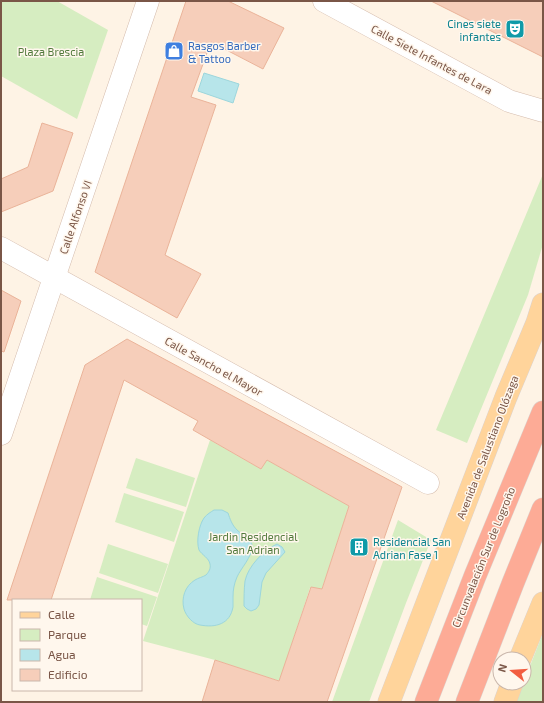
<svg xmlns="http://www.w3.org/2000/svg" width="544" height="703" font-family="'Exo 2',sans-serif">
  <rect width="100%" height="100%" fill="#fef3e5"/>
  <!-- green -->
  <g fill="#d6edc1">
    <polygon points="1,1 57,1 108,30 77,119 1,76"/>
    <polygon points="543,174 543,244 528,295 467,443 436,430"/>
    <polygon points="210,440 261,469 267,460 349,506 322,589 310,588 285,664 292,685 215,660 143,641"/>
    <polygon points="136,458 195,478 186,507 126,488"/>
    <polygon points="124,493 184,512 174,542 115,522"/>
    <polygon points="398,520 431,540 406,603 369,702 332,702"/>
    <polygon points="108,544 168,564 158,593 99,573"/>
    <polygon points="97,577 157,597 147,626 141,624 141,600 90,600"/>
    <polygon points="543,633 543,702 516,702 523,683 524,683 524,681"/>
  </g>
  <!-- water -->
  <g fill="#b7e5ea" stroke="#9cd6dc">
    <polygon points="204,73 239,84 233,103 198,91"/>
    <path d="M 214,510 L 222,510 L 228,513 C 230,519 232,525 237,530 C 243,536 252,536 252,547 C 252,557 241,568 237,577 C 234,584 233,590 233,597 C 233,600 233,604 233,607 C 230,624 216,628 200,625 C 193,624 186,616 184,609 C 181,598 185,586 195,580 C 198,578 203,577 206,575 C 209,572 211,568 210,564 C 209,558 202,555 199,550 C 196,541 199,525 204,518 C 207,514 211,512 214,510 Z"/>
    <path d="M 277,544 L 282,547 L 285,552 L 266,573 L 262,582 L 259,605 L 256,609 L 251,611 L 247,609 L 244,606 C 244,598 244,589 245,581 C 248,566 264,550 277,544 Z"/>
  </g>
  <!-- building -->
  <g fill="#f6ceba" stroke="#eab399">
    <polygon points="186,1 228,1 284,28 263,69 211,42 191,97 216,105 165,255 201,274 177,318 95,272"/>
    <polygon points="431,1 543,1 543,57"/>
    <polygon points="42,123 73,133 53,191 1,212 1,179 28,167"/>
    <polygon points="1,290 21,301 4,352 1,351"/>
    <polygon points="127,339 402,487 327,702 202,702 215,660 279,681 311,587 322,589 349,506 267,460 261,469 193,430 198,421 124,380 51,600 7,600 85,365"/>
  </g>
  <g fill="none" stroke-linecap="round" stroke-linejoin="round">
    <!-- minor casing -->
    <g stroke="#d4bbac" stroke-width="23">
      <g id="minor">
        <polyline points="324,1 509,101 543,111"/>
        <polyline points="1,248 428,483"/>
        <polyline points="1,434 148,1"/>
      </g>
    </g>
    <!-- major casing -->
    <g stroke="#dcd3cf" stroke-width="23">
      <g id="major">
        <polyline points="520,659 543,603"/>
        <polyline points="389,702 506,397 537,323 543,304"/>
        <polyline points="505,702 512,683"/>
      </g>
    </g>
    <!-- highway casing -->
    <g stroke="#dcd3cf" stroke-width="23">
      <g id="highway">
        <polyline points="426,702 475,576 543,412"/>
        <polyline points="467,702 513,583 543,509"/>
      </g>
    </g>
    <!-- minor -->
    <use href="#minor" stroke="#fff" stroke-width="22"/>
    <!-- major -->
    <use href="#major" stroke="#ffd49b" stroke-width="22"/>
    <!-- highway -->
    <use href="#highway" stroke="#fdab96" stroke-width="22"/>
  </g>
  <!-- icons -->
  <defs>
    <g id="theatre-square" transform="scale(1)"><rect x="-9" y="-9" width="18" height="18" rx="4" fill="#0f9aa8" stroke="#fff7ed"/><path d="M-5-5.5Q0-4 5-5.5V0Q5 5 0 6Q-5 5-5 0ZM-3.3-2.5H-1v1.5H-3.3ZM1-2.5H3.3v1.5H1ZM-2.8 1Q0 5.5 2.8 1Z" fill="#fff"/></g>
    <g id="shop-square" transform="scale(1)"><rect x="-9" y="-9" width="18" height="18" rx="4" fill="#3f7fe0" stroke="#fff7ed"/><path d="M-5-2.5h2.3a2.7 3.5 0 0 1 5.4 0H5L5.5 6h-11ZM-1.5-2.5h3a1.5 2.3 0 0 0-3 0Z" fill="#fff"/></g>
    <g id="building-square" transform="scale(1)"><rect x="-9" y="-9" width="18" height="18" rx="4" fill="#0f9aa8" stroke="#fff7ed"/><path d="M-4-6H4V6H1V3H-1V6H-4ZM-2.5-4.3h1.7v1.8h-1.7ZM.8-4.3h1.7v1.8H.8ZM-2.5-1h1.7V.8h-1.7ZM.8-1h1.7V.8H.8Z" fill="#fff"/></g>
  </defs>
  <g fill-rule="evenodd">
    <use href="#theatre-square" x="515" y="29"/>
    <use href="#shop-square" x="174" y="51"/>
    <use href="#building-square" x="359" y="547"/>
  </g>
  <g text-anchor="middle" dominant-baseline="central" stroke-width="3" stroke-linejoin="round" paint-order="stroke">
    <!-- culture labels -->
    <g font-size="11" fill="#0d838f" stroke="#fff7ed" text-anchor="end">
      <text x="501" y="23">Cines siete<tspan x="501" dy="13">infantes</tspan></text>
      <text x="373" y="541" text-anchor="start">Residencial San<tspan x="373" dy="13">Adrian Fase 1</tspan></text>
    </g>
    <!-- shop labels -->
    <g font-size="11" fill="#366cbe" stroke="#fff7ed" text-anchor="start">
      <text x="188" y="45">Rasgos Barber<tspan x="188" dy="13">&amp; Tattoo</tspan></text>
    </g>
    <!-- park labels -->
    <g font-size="11" fill="#527a3c" stroke="#fff7ed">
      <text x="51" y="51">Plaza Brescia</text>
      <text x="253" y="536">Jardin Residencial<tspan x="253" dy="13">San Adrian</tspan></text>
    </g>
    <!-- street labels -->
    <g font-size="11" fill="#7a5647" stroke="#fff7ed">
      <text transform="translate(432 59) rotate(28)">Calle Siete Infantes de Lara</text>
      <text transform="translate(75 217) rotate(-71)">Calle Alfonso VI</text>
      <text transform="translate(214 366) rotate(29)">Calle Sancho el Mayor</text>
      <text transform="translate(487 447) rotate(-69)">Avenida de Salustiano Olózaga</text>
      <text transform="translate(483 557) rotate(-68)">Circunvalación Sur de Logroño</text>
    </g>
  </g>
  <!-- border -->
  <rect width="544" height="703" fill="none" stroke="#7a5647" stroke-width="4"/>
  <!-- legend -->
  <rect x="12" y="599" width="130" height="92" fill="#fff7ed" stroke="#cab7ab"/>
  <rect x="20" y="612" width="20" height="6" fill="#ffd49b" stroke="#cab7ab"/>
  <text x="48" y="619" font-size="12" fill="#7a5647">Calle</text>
  <rect x="20" y="629" width="20" height="12" fill="#d6edc1" stroke="#cab7ab"/>
  <text x="48" y="639" font-size="12" fill="#7a5647">Parque</text>
  <rect x="20" y="649" width="20" height="12" fill="#b7e5ea" stroke="#cab7ab"/>
  <text x="48" y="659" font-size="12" fill="#7a5647">Agua</text>
  <rect x="20" y="669" width="20" height="12" fill="#f6ceba" stroke="#cab7ab"/>
  <text x="48" y="679" font-size="12" fill="#7a5647">Edificio</text>
  <!-- north arrow -->
  <g transform="translate(512 671) rotate(287)"><circle r="19" fill="#fff7ed" stroke="#cab7ab"/>
  <path d="M0-3L7 15L0 10L-7 15Z" fill="#f25d40"/>
  <text y="-6" font-size="11" font-weight="bold" text-anchor="middle" fill="#7a5647">N</text>
  </g>
</svg>
